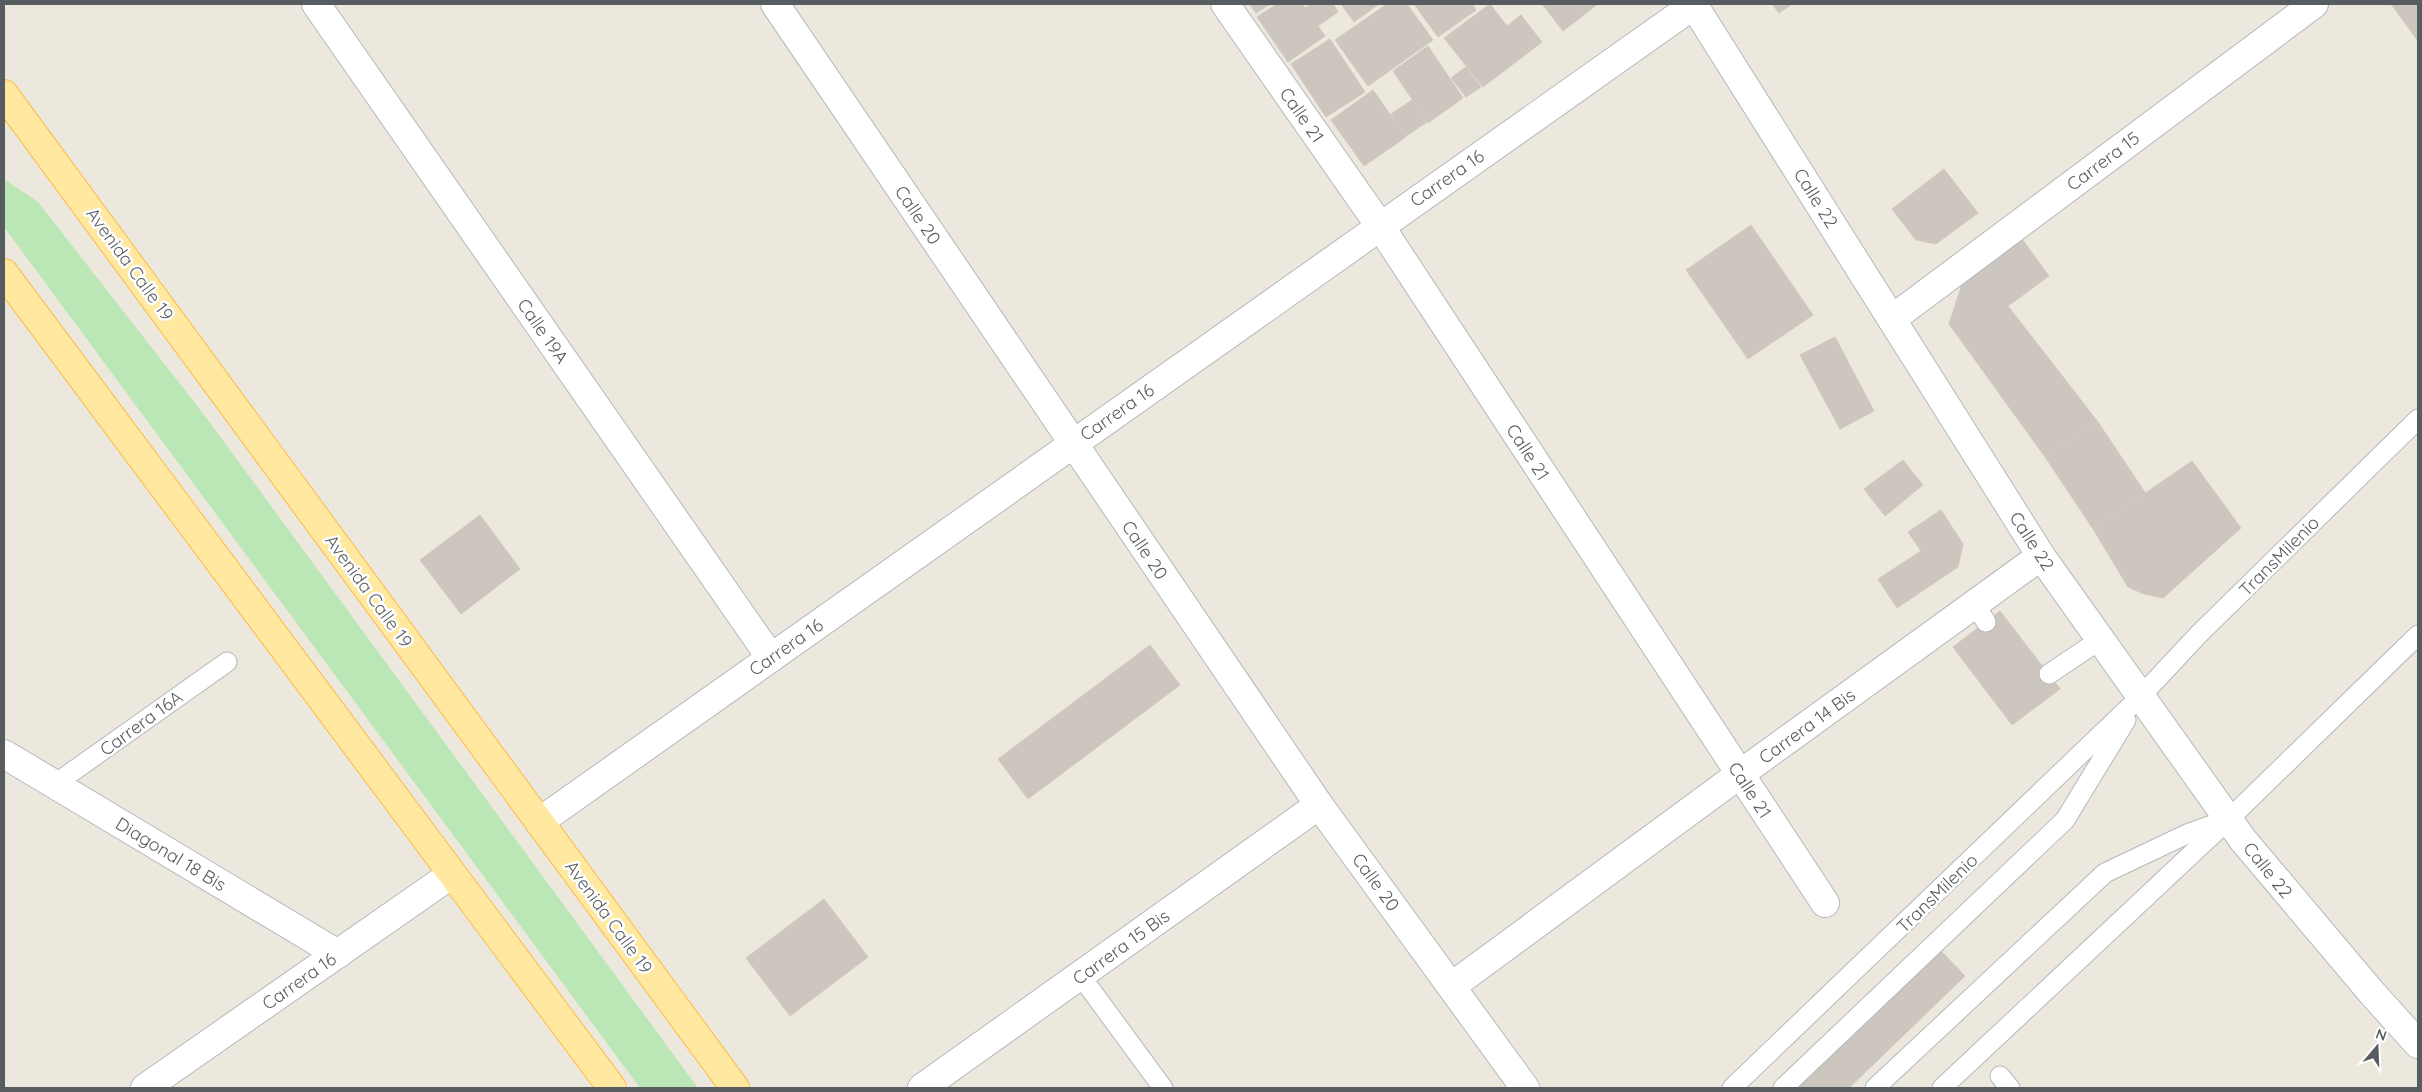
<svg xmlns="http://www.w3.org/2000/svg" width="2422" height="1092" font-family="Quicksand,sans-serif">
  <rect width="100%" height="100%" fill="#ece8de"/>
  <!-- green -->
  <polygon fill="#bbe7b7" points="4,179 38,202 202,412 698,1088 640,1088 4,227"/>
  <!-- building -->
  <g fill="#ccc6bf" stroke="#d1c9bc">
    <polygon points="1250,4 1270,4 1256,13"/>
    <polygon points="1277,4 1302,4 1305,8 1312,4 1333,4 1338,12 1318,26 1325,36 1288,62 1257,17"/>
    <polygon points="1341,4 1379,4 1354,22"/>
    <polygon points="1387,4 1407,4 1433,40 1368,86 1335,40"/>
    <polygon points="1414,4 1472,4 1476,10 1438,37"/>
    <polygon points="1490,4 1507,26 1521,15 1542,42 1483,87 1444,38"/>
    <polygon points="1542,4 1598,4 1563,31"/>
    <polygon points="1772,4 1792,4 1779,13"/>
    <polygon points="2391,4 2418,4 2418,41"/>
    <polygon points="1330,39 1365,92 1326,117 1291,64"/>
    <polygon points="1428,46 1463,98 1428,123 1393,71"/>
    <polygon points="1466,67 1481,87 1466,97 1451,78"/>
    <polygon points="1373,90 1406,137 1364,166 1331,120"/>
    <polygon points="1412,100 1427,122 1406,136 1391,114"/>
    <polygon points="1944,169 1978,213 1936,244 1916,240 1892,209"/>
    <polygon points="1751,225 1813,315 1748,359 1686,270"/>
    <polygon points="2022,239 2049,276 2008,306 2098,422 2045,457 1949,324 1962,284"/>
    <polygon points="1835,337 1874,411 1840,429 1800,355"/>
    <polygon points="2098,422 2146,494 2093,529 2045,457"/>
    <polygon points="1903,460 1923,485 1885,516 1864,489"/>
    <polygon points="2192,461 2241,528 2163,598 2144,594 2128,587 2093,529"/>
    <polygon points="1941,510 1963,544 1958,567 1897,608 1878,579 1921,551 1908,532"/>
    <polygon points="480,515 520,569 461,614 420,560"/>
    <polygon points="2000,611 2060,689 2012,725 1953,647"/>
    <polygon points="1150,645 1180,685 1028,799 998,759"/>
    <polygon points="824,899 868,957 790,1016 746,958"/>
    <polygon points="1941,951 1965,976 1849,1088 1798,1088"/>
  </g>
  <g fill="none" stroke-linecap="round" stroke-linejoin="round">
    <!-- lane casing -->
    <g stroke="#b4b8bd" stroke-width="21">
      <g id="lane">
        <polyline points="1975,604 1986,622"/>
        <polyline points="2049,674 2101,639"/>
        <polyline points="55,784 227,662"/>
        <polyline points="1080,975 1163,1088"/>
        <polyline points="2000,1076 2010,1088"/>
        <polyline points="1732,1088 2141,696 2199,634 2418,419"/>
        <polyline points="1783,1088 2065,820 2126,720"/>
        <polyline points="1875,1088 2105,873 2187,834 2218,823"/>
        <polyline points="1942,1088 2228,820 2418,635"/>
      </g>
    </g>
    <!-- street casing -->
    <g stroke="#b4b8bd" stroke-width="30">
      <g id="street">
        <polyline points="316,4 771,658"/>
        <polyline points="775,4 1319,805 1525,1088"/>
        <polyline points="1225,4 1380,226 1825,903"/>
        <polyline points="1892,319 2314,4"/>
        <polyline points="4,754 338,954"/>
        <polyline points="539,822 1695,4"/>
        <polyline points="1452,986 1740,774 2041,556"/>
        <polyline points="145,1088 452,874"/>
        <polyline points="922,1088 1319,805"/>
      </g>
    </g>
    <!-- secondary casing -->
    <g stroke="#b4b9bf" stroke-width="30">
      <polyline id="secondary" points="1693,4 2041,556 2243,840 2372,993 2418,1044"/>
    </g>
    <!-- primary casing -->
    <g stroke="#fdbb46" stroke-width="30">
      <g id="primary">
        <polyline points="4,94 735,1088"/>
        <polyline points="4,273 612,1088"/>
      </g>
    </g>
    <!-- lane -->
    <use href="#lane" stroke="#fff" stroke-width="19"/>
    <!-- street -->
    <use href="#street" stroke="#fff" stroke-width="28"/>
    <!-- secondary -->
    <use href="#secondary" stroke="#fff" stroke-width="28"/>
    <!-- primary -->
    <use href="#primary" stroke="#ffe8a0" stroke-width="28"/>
  </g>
  <g text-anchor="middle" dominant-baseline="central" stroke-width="5" stroke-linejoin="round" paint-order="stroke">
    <!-- street labels -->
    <g font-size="18" fill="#575c61" stroke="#fff">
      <text transform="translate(1302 115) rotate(55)">Calle 21</text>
      <text transform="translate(2103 161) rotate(-37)">Carrera 15</text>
      <text transform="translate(1447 178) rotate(-35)">Carrera 16</text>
      <text transform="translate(1816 198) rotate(58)">Calle 22</text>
      <text transform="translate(918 215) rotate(56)">Calle 20</text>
      <text transform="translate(130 264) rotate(54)">Avenida Calle 19</text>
      <text transform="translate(543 331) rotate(55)">Calle 19A</text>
      <text transform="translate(1117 412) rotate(-35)">Carrera 16</text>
      <text transform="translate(1528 452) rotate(57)">Calle 21</text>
      <text transform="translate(2032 541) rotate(57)">Calle 22</text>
      <text transform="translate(1145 550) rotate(56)">Calle 20</text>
      <text transform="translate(2279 556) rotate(-45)">TransMilenio</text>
      <text transform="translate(369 591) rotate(54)">Avenida Calle 19</text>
      <text transform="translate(786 647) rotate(-35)">Carrera 16</text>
      <text transform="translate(141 723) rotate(-36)">Carrera 16A</text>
      <text transform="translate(1807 726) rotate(-36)">Carrera 14 Bis</text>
      <text transform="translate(1750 790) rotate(57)">Calle 21</text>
      <text transform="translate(171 854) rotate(31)">Diagonal 18 Bis</text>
      <text transform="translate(2268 870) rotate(51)">Calle 22</text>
      <text transform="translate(1376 882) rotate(54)">Calle 20</text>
      <text transform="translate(1937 893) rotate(-44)">TransMilenio</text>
      <text transform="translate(609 917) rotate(54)">Avenida Calle 19</text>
      <text transform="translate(1121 947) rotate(-36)">Carrera 15 Bis</text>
      <text transform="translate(299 981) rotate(-35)">Carrera 16</text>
    </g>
  </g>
  <!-- border -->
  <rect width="2422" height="1092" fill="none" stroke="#575c61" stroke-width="10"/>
  <!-- north arrow -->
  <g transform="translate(2377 1047) rotate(19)" stroke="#ffffff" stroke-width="4" paint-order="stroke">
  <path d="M0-4L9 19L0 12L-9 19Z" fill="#575c61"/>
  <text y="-8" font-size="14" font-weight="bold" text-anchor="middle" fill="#575c61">N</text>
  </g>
</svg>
